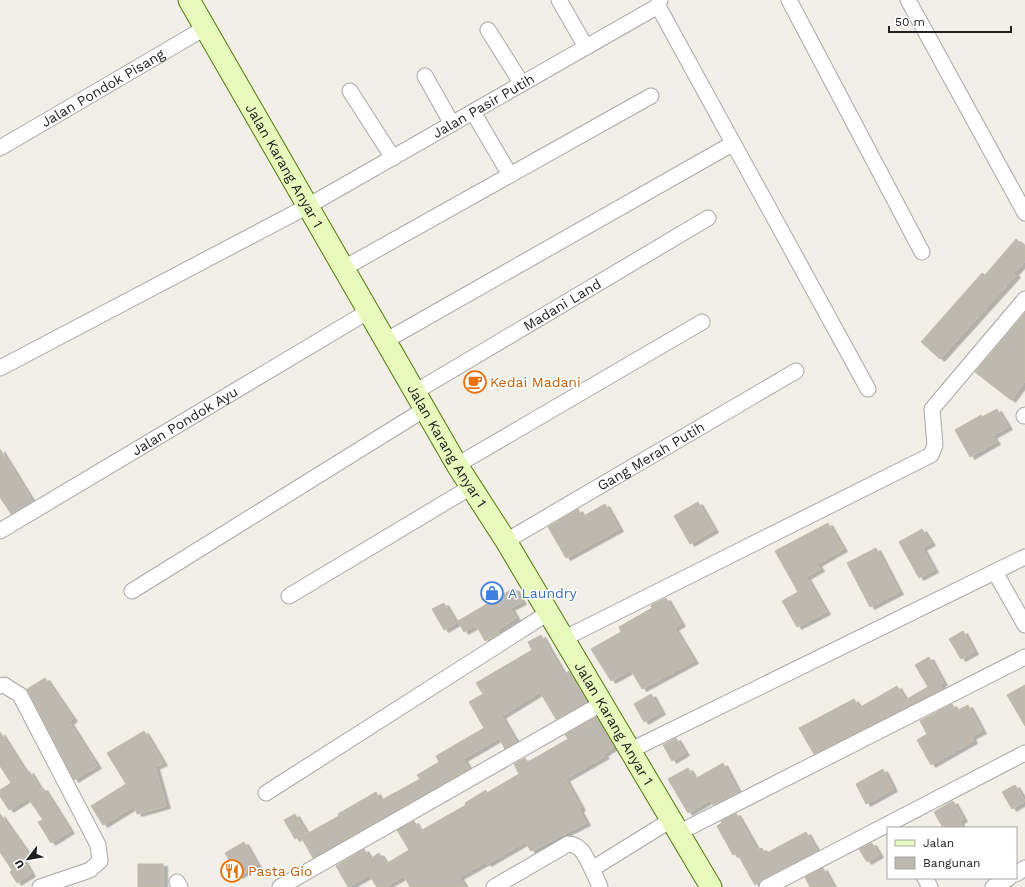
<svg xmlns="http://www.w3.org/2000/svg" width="1025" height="887" font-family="'Work Sans',sans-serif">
  <defs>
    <filter id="shadow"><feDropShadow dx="4.5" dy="2.5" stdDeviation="0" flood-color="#0004"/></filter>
  </defs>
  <rect width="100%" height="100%" fill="#f1efe7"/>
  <!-- building -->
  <g fill="#bdb9b0" stroke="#c2baa9" filter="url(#shadow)">
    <polygon points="1016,239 1025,247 1025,261 1014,273 1016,275 940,359 921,342 982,273 985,275"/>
    <polygon points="1025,313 1025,381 1011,400 975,372"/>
    <polygon points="997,409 1008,427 992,436 996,442 970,457 955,430 981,415 982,417"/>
    <polygon points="0,449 32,501 11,514 0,497"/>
    <polygon points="698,502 714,530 690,544 674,516"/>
    <polygon points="605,504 619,529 566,558 548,527 578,509 582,517"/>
    <polygon points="828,523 843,549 817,564 820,569 806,577 826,612 797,627 782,601 798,592 775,551"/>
    <polygon points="922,529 931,543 922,548 934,570 919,578 899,542"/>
    <polygon points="876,548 899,592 870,607 847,563"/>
    <polygon points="514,588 522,602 510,608 516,618 497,630 499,634 485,641 476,625 464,632 458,621"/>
    <polygon points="666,598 681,624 674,628 694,661 642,689 631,670 611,681 591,649 621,632 619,627 652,608 651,605"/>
    <polygon points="444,603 456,623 444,630 432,609"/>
    <polygon points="963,631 974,652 961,659 949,639"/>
    <polygon points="541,635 564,675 569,671 587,702 556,719 540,692 501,716 516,742 505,749 499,738 463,759 469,769 313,858 301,837 339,816 338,814 376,792 380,801 420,779 417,775 439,762 436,756 484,728 469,702 483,694 476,683 532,650 528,642"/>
    <polygon points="929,657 943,683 940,684 943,689 911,705 907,699 928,687 915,665"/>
    <polygon points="45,678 73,719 69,722 97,766 74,780 27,689"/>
    <polygon points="1025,685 1025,726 1007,695"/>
    <polygon points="897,686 909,706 814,754 799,728 854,699 859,708"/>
    <polygon points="651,694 661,712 644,722 634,704"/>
    <polygon points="952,704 956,711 968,705 982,731 971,737 973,741 931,765 917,740 927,734 920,721"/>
    <polygon points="596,717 614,747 603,754 605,756 565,779 581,808 579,810 586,823 531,851 525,842 487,864 486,862 459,877 465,887 410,887 404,876 384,887 377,887 369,875 348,887 336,866 364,849 370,859 379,853 386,864 409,850 397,830 414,821 418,828 420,827 422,830 466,805 465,803 486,790 487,793 519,774 514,764 525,758 528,762 568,739 565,735"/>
    <polygon points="144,731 163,763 155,767 166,806 137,814 134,806 103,825 91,806 126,784 107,753"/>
    <polygon points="0,732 26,773 29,771 40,789 43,788 70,831 51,843 38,822 43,820 28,798 9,810 0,796 0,790 11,783 0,766"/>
    <polygon points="676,738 685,753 672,761 663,745"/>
    <polygon points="723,763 738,792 713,805 710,800 688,813 668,779 688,768 695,779"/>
    <polygon points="883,769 893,789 866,804 856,784"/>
    <polygon points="1015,785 1025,801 1012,809 1002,792"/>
    <polygon points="953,801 963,819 959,822 963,828 943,828 934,812"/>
    <polygon points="736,813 757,850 762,848 765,854 806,832 817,851 763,879 755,885 737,853 733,855 717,826 722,823 721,821"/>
    <polygon points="0,814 28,854 22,858 31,874 17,883 10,872 12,870 0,852"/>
    <polygon points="295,814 306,833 295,839 284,820"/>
    <polygon points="244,842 257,865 238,876 225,853"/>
    <polygon points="872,843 879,855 867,862 859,849"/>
    <rect x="138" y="864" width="25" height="23"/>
    <polygon points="823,868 833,887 810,887 805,877"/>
  </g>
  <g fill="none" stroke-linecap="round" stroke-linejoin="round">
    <!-- street casing -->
    <g stroke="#a7a7a7" stroke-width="17">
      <g id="street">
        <polyline points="559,0 586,47"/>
        <polyline points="660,0 658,6 868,389"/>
        <polyline points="789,0 922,252"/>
        <polyline points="908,0 1025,213"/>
        <polyline points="488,30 522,84"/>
        <polyline points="425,76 452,124"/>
        <polyline points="350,91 393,158"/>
        <polyline points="473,112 510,175"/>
        <path id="s1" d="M 0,148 L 205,28"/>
        <polyline points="344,268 651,96"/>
        <polyline points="385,341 732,144"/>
        <path id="s2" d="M 0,368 L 308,206 L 658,6"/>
        <path id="s3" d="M 415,392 L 708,218"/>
        <polyline points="1024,416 1025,415"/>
        <polyline points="457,465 702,322"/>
        <path id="s4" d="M 0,531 L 369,311"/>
        <path id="s5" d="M 506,541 L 796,371"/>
        <polyline points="995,572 1025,625"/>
        <polyline points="132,591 425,409"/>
        <polyline points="289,596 471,487"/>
        <polyline points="563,639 931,455 935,445 932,409 1025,299"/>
        <polyline points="0,686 4,685 20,695 98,845 100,861 90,870 40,887"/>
        <polyline points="631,750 1025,557"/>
        <polyline points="266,793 548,613"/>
        <polyline points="680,832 1025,657"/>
        <polyline points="1016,874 1025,868"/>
        <polyline points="925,878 930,887"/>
        <polyline points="177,882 180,887"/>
        <polyline points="280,887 601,704"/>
        <path d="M 494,887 L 568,844 C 582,844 586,858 592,869"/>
        <polyline points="600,887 592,869 671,820"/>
        <polyline points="767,887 1025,753"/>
        <polyline points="993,887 1009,878"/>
      </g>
    </g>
    <!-- secondary casing -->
    <g stroke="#527807" stroke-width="23">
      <g id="secondary">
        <path id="s6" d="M 189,0 L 457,465 L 506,541 L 711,887"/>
      </g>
    </g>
    <!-- street -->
    <use href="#street" stroke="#fff" stroke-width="15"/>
    <!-- secondary -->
    <use href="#secondary" stroke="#e8f9bd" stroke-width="21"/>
  </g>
  <!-- icons -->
  <defs>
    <g id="cafe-ring" transform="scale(1.15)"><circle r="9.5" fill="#fff" stroke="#e8710a" stroke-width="1.5"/><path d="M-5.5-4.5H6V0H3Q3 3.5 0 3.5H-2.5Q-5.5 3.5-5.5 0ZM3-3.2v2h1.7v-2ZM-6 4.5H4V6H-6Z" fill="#e8710a"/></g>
    <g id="shop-ring" transform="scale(1.15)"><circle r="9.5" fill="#fff" stroke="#3f7fe0" stroke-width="1.5"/><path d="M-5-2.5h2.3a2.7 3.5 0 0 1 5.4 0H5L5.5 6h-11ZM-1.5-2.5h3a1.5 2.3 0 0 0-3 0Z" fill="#3f7fe0"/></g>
    <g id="restaurant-ring" transform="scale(1.15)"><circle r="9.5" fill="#fff" stroke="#e8710a" stroke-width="1.5"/><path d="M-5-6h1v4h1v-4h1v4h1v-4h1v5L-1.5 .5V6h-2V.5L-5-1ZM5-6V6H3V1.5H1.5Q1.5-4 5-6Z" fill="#e8710a"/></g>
  </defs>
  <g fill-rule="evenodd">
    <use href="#cafe-ring" x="475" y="382"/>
    <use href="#shop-ring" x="492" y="593"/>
    <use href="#restaurant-ring" x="232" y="871"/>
  </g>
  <g text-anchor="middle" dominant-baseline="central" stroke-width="3" stroke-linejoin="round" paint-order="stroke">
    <!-- street labels -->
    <g font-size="14" fill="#202020" stroke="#fff">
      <text stroke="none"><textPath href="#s1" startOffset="119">Jalan Pondok Pisang</textPath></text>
      <text stroke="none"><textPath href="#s2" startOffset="550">Jalan Pasir Putih</textPath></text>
      <text stroke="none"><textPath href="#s6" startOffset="191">Jalan Karang Anyar 1</textPath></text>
      <text stroke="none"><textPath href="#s3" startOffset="171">Madani Land</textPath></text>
      <text stroke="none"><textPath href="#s4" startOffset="215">Jalan Pondok Ayu</textPath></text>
      <text stroke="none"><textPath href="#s6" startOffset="515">Jalan Karang Anyar 1</textPath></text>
      <text stroke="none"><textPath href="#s5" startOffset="168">Gang Merah Putih</textPath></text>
      <text stroke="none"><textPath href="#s6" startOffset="839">Jalan Karang Anyar 1</textPath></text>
    </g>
    <!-- food labels -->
    <g font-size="14" fill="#c56008" stroke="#fff" text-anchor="start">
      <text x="490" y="382">Kedai Madani</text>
      <text x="248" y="871">Pasta Gio</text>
    </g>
    <!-- shop labels -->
    <g font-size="14" fill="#366cbe" stroke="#fff" text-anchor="start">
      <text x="508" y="593">A Laundry</text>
    </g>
  </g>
  <!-- legend -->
  <rect x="887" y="827" width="130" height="52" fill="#ffffff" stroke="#a6a6a6"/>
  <rect x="895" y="840" width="20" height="6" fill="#e8f9bd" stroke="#a6a6a6"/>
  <text x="923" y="847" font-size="12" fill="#202020">Jalan</text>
  <rect x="895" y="857" width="20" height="12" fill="#bdb9b0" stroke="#a6a6a6"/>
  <text x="923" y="867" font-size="12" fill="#202020">Bangunan</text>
  <!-- north arrow -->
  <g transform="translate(28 859) rotate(239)" stroke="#ffffff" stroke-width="3" paint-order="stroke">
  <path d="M0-3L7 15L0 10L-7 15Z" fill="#202020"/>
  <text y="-6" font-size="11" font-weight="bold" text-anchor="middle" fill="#202020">U</text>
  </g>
  <!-- scale -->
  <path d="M889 26v6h122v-6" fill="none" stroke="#202020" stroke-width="2"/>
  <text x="895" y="26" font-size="12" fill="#202020" stroke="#ffffff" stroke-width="3" paint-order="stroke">50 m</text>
</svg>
